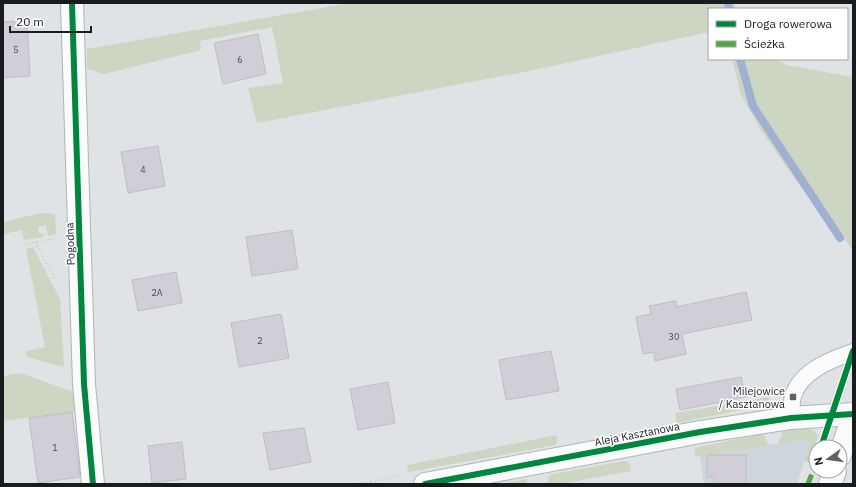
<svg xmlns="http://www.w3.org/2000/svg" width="856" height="487" font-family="'IBM Plex Sans',sans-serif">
  <rect width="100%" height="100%" fill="#dfe3e6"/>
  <!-- built -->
  <polygon fill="#cdd6dd" points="804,439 810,443 797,484 704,484 700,456"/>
  <!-- green -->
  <g fill="#ccd6c3">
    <polygon points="350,3 734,3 736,9 709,9 709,32 534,70 257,123 248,88 283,83 272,27 200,41 201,50 104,74 87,69 87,49"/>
    <polygon points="732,59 777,59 786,65 853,77 853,250 797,182 762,132 741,95"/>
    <polygon points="40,213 50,213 55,215 56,234 48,236 46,225 38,227 39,234 43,233 44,237 24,240 22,230 4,234 4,223 8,221"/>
    <polygon points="33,247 60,299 64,367 31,358 27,357 25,354 27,351 45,347 26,249"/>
    <polygon points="21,373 70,391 75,394 79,411 3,421 3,376"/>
    <polygon points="770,397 767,403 761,406 677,423 675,413"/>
    <polygon points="801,428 814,431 818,436 810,463 804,461 810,443 804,439 779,444 779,439 782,438 782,431"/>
    <polygon points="763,434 769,445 695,457 695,450 698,447"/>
    <polygon points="557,435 556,445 408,472 407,465"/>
    <polygon points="624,461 629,462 631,471 560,484 549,484 548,478 552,474"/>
    <polygon points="527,479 527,484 500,484"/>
  </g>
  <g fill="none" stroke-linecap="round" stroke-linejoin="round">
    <!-- stream -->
    <g stroke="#9fb1d2" stroke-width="8">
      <polyline points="728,3 729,9"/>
      <polyline points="740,59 753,106 840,238"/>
    </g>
  </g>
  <!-- building -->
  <g fill="#d2ced8" stroke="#bdbec1">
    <polygon points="27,20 30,76 3,78 3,22"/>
    <polygon points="258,34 266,74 223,84 214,43"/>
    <polygon points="158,146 165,186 128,193 121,152"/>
    <polygon points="292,230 298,269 252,276 246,237"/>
    <polygon points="176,272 182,303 138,311 132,280"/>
    <polygon points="746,292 752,320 682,334 686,354 655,361 654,352 643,354 636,317 651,314 649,306 676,301 676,307"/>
    <polygon points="281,314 289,358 239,367 231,323"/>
    <polygon points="551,351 559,391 506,400 499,360"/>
    <polygon points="741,377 746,397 680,410 676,389"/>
    <polygon points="388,382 395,423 358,430 350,389"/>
    <polygon points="72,412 80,477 38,483 29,418"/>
    <polygon points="304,428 311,462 270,470 263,433"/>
    <polygon points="182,442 186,479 152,483 148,446"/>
    <polygon points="707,455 746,455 746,484 714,484 714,477 707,477"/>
  </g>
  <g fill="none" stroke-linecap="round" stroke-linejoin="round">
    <!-- service casing -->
    <g stroke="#b1b4b6" stroke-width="18">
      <path id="service" d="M 791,418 C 792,411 791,403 793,396 C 801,371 830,360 853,352"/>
    </g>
    <!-- minor casing -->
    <g stroke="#b1b4b6" stroke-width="24">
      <g id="minor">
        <polyline points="72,3 84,384 93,484"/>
        <polyline points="425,484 700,432 791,418 853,414"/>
      </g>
    </g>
    <!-- secondary casing -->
    <g stroke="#b1b4b6" stroke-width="24">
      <g id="secondary">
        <polyline points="840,455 853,416"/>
        <polyline points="830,484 835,471"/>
      </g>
    </g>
    <!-- path -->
    <g stroke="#cccece" stroke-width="2.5" stroke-dasharray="1 3" stroke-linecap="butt">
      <polyline points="35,242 55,279"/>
      <polyline points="25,244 54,239"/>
      <polyline points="359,484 401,476"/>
    </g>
    <!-- service -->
    <use href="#service" stroke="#fafbfb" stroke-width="16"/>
    <!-- minor -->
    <use href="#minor" stroke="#fafbfb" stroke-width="22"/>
    <!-- secondary -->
    <use href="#secondary" stroke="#fafbfb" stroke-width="22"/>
    <!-- quiet -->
    <polyline stroke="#52a943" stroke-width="5" stroke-dasharray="10 5" stroke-linecap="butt" points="808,484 816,463"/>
    <!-- cycleway casing -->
    <g stroke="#fff" stroke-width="8">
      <g id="cycleway">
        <polyline points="72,3 84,384 93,484"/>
        <polyline points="821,447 853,351"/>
        <polyline points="425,484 700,432 791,418 853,414"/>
      </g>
    </g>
    <!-- cycleway -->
    <use href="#cycleway" stroke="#00873e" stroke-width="6"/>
  </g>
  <!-- markers -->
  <rect fill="#5e6264" stroke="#fff" stroke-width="1.5" x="789" y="393" width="8" height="8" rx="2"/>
  <g text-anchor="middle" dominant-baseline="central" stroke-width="3" stroke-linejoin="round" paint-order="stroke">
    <!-- number labels -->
    <g font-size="9" fill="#47484c">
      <text x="16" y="49">5</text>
      <text x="240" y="59">6</text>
      <text x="143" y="169">4</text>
      <text x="157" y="292">2A</text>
      <text x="674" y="336">30</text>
      <text x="260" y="340">2</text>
      <text x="55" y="447">1</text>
    </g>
    <!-- street labels -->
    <g font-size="11" fill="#191c1e" stroke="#fff">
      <text transform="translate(70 244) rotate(-92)">Pogodna</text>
      <text transform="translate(637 434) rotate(-11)">Aleja Kasztanowa</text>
    </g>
    <!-- poi labels -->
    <g font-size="11" fill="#191c1e" stroke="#fff" text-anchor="end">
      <text x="785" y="391">Milejowice<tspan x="785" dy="13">/ Kasztanowa</tspan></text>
    </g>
  </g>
  <!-- border -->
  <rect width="856" height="487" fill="none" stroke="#191c1e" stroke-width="8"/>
  <!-- legend -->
  <rect x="708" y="8" width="140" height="52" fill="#ffffff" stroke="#a3a4a5"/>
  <rect x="716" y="21" width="20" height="6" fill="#00873e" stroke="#a3a4a5"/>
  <text x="744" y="28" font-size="12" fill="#191c1e">Droga rowerowa</text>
  <rect x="716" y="41" width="20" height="6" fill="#52a943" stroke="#a3a4a5"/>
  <text x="744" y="48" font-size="12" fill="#191c1e">Ścieżka</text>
  <!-- north arrow -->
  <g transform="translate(828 459) rotate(256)"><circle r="19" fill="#ffffff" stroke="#a3a4a5"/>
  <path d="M0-3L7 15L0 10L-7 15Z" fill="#5e6264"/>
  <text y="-6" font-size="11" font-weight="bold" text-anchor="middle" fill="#191c1e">N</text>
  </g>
  <!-- scale -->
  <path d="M10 26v6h81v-6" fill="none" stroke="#191c1e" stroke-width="2"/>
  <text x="16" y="26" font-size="12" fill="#191c1e" stroke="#ffffff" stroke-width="3" paint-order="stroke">20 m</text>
</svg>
